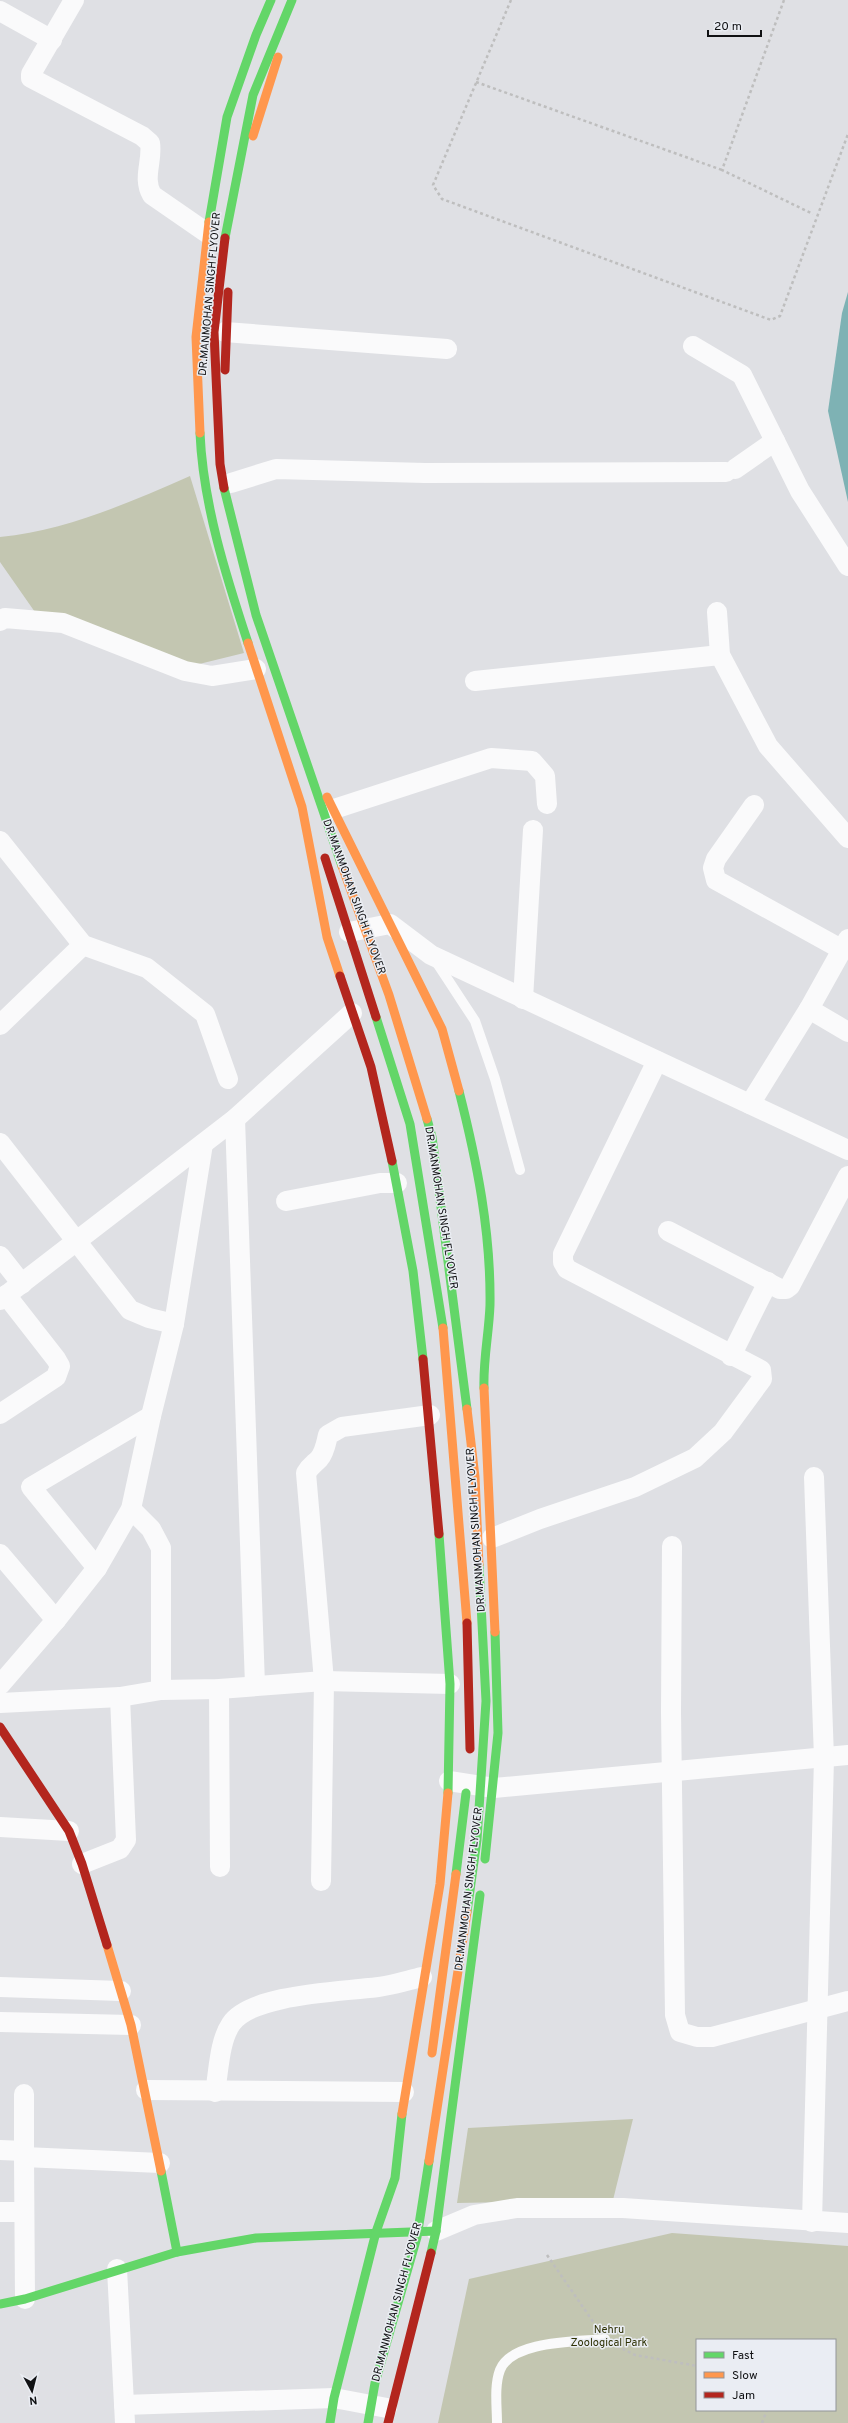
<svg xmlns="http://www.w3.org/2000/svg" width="848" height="2423" font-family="Overpass,sans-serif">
  <rect width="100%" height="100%" fill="#dfe0e4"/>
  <!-- green -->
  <g fill="#c3c6b1" fill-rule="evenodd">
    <path d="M 190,476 L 244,653 L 191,666 L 37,615 L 0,562 L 0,537 C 68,530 128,503 190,476 Z"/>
    <polygon points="633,2119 613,2200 457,2203 468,2128"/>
    <path d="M 672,2233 L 848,2246 L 848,2423 L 438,2423 L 469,2279 ZM 697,2340 L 835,2340 L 835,2410 L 697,2410 Z"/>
  </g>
  <!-- water -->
  <polygon fill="#7eb2b4" points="848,292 848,502 828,411 842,313"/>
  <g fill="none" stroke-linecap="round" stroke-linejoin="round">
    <!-- path -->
    <g stroke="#bebebe" stroke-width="2.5" stroke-dasharray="3 3" stroke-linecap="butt">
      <polyline points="511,0 433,185 442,199 771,320 780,316 848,134"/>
      <polyline points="784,0 722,170 813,214"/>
      <polyline points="476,82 722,170"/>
      <polyline points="547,2255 596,2326"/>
      <polyline points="617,2346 635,2355 697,2366"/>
      <polyline points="762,2423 767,2410"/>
    </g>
    <!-- lane -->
    <g stroke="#fafafb" stroke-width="10">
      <polyline points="435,960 475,1021 495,1079 520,1170"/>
      <path d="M 497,2423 C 497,2407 494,2386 500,2370 C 512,2340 578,2342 605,2339"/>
    </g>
    <!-- street -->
    <g stroke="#fafafb" stroke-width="20">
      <path d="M 74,0 L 31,74 L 31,78 L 142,136 L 150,143 C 153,161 142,178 152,195 L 207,233"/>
      <polyline points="0,11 52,40"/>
      <polyline points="225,332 447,349"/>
      <polyline points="693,346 742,375 800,491 848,566"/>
      <polyline points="735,469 775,441"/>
      <polyline points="231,483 276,469 425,473 726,472"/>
      <polyline points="717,612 720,655 768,746 848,838"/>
      <polyline points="0,621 5,618 63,623 185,671 212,676 256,669"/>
      <polyline points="475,681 720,655"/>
      <polyline points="754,805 716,859 713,868 716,880 841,949"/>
      <polyline points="331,810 491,758 532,761 545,776 547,804"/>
      <polyline points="0,841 83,945 147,968 205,1014 228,1079"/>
      <polyline points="349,932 390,924 431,955 848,1150"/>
      <polyline points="523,999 533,830"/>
      <polyline points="809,1009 848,1032"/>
      <polyline points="0,1025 83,945"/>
      <polyline points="750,1104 809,1009 848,939"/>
      <polyline points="235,1119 255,1685"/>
      <polyline points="0,1143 130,1310 149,1318 174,1324"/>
      <polyline points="286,1201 380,1183 397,1183"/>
      <polyline points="668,1231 780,1289 786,1289 790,1286 848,1176"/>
      <polyline points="0,1256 22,1284"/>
      <polyline points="0,1300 235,1119 352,1013"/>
      <polyline points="731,1356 768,1282"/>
      <polyline points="0,1414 56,1377 60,1366 56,1359 6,1295"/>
      <polyline points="131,1509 151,1529 161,1548 161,1690"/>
      <polyline points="492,1538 540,1519 635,1487 695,1458 723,1432 762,1379 761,1370 567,1269 563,1262 563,1254 657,1061"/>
      <polyline points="672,1546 671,1712 675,2015 680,2032 697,2037 712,2037 848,2001"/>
      <polyline points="0,1554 56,1620"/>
      <polyline points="97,1568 31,1487 151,1416"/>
      <polyline points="0,1685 56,1620 97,1568 131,1509 151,1416 174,1324 203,1144"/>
      <polyline points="219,1689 220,1867"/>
      <polyline points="0,1703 120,1697 161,1690 219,1689 324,1681 450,1684"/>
      <polyline points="449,1781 494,1788 848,1755"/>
      <polyline points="0,1827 69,1831"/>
      <polyline points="82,1864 120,1849 126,1840 120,1697"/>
      <path d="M 321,1881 L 324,1681 L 306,1473 C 310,1466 314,1464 319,1459 C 325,1452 326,1443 328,1435 L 342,1427 L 430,1415"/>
      <polyline points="0,1987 121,1991"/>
      <polyline points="0,2022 131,2025"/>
      <polyline points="146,2090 404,2092"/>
      <path d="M 215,2092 C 219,2070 219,2042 231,2024 C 250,1995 336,1992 369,1988 C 387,1987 405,1981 422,1977"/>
      <polyline points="24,2094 24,2157"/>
      <polyline points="0,2150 24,2151"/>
      <polyline points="0,2212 24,2212"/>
      <polyline points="812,2222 824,1758 814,1477"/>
      <polyline points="436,2231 474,2215 517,2208 623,2208 848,2223"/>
      <polyline points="117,2269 125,2423"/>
      <polyline points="25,2299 24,2157 160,2163"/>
      <polyline points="124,2405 334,2398 387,2408"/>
    </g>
    <!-- fast -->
    <g stroke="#63d668" stroke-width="9">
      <polyline points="209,222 227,117 256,35 271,0"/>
      <polyline points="225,238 253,95 292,0"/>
      <path d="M 200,433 C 203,504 226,576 248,643"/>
      <polyline points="224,488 256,615 342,866"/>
      <polyline points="376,1017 410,1124 443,1328"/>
      <path d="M 459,1091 C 477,1162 491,1232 490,1305 C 489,1333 483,1360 484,1388"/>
      <polyline points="427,1119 432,1137 467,1409"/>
      <polyline points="392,1161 413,1271 423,1359"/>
      <polyline points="439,1534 450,1684 448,1793"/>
      <polyline points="485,1859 498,1733 495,1632"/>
      <polyline points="456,1874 466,1793"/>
      <polyline points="467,1912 477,1840 486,1701 479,1565"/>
      <polyline points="161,2171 177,2252"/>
      <polyline points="431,2253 436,2231 480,1895"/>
      <polyline points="0,2304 25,2299 177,2252 256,2238 436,2231"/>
      <polyline points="330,2423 334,2398 376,2232 395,2178 402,2114"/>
      <polyline points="368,2423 375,2383 417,2237 429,2161"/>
    </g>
    <!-- slow -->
    <g stroke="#ff974d" stroke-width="9">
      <polyline points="253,136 278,57"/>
      <polyline points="200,433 196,337 209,222"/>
      <polyline points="248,643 302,807 327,937 340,976"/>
      <polyline points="327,797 442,1029 459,1091"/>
      <polyline points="342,866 389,995 427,1119"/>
      <polyline points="443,1328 467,1623"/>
      <polyline points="484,1388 495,1632"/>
      <polyline points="467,1409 475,1477 479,1565"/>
      <polyline points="107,1945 131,2025 161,2171"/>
      <polyline points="432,2053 456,1874"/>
      <polyline points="402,2114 440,1884 448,1793"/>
      <polyline points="429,2161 467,1912"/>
    </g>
    <!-- jam -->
    <g stroke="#b3261e" stroke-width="9">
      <polyline points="225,370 228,292"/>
      <polyline points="224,488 220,464 214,332 225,238"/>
      <polyline points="325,858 376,1017"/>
      <polyline points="340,976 371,1067 392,1161"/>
      <polyline points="423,1359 439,1534"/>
      <polyline points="467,1623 470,1749"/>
      <polyline points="0,1727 69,1831 82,1864 107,1945"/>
      <polyline points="388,2423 431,2253"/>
    </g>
  </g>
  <g text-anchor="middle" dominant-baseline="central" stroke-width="3" stroke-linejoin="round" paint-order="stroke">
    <!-- street labels -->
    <g font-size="11" fill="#101113" stroke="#eaedf3">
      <text transform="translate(210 294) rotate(-85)">DR.MANMOHAN SINGH FLYOVER</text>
      <text transform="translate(354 897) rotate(70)">DR.MANMOHAN SINGH FLYOVER</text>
      <text transform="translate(441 1208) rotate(81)">DR.MANMOHAN SINGH FLYOVER</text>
      <text transform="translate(476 1530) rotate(-94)">DR.MANMOHAN SINGH FLYOVER</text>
      <text transform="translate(469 1889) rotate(-83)">DR.MANMOHAN SINGH FLYOVER</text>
      <text transform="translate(397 2302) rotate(-75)">DR.MANMOHAN SINGH FLYOVER</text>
    </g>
    <!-- park labels -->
    <g font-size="11" fill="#2e3104" stroke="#eaedf3">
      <text x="609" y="2330">Nehru<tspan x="609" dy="13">Zoological Park</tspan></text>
    </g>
  </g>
  <!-- legend -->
  <rect x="696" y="2339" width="140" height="72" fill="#eaedf3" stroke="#939599"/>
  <rect x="704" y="2352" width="20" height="6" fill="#63d668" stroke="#939599"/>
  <text x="732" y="2359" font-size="12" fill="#101113">Fast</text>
  <rect x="704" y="2372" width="20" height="6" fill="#ff974d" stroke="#939599"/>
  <text x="732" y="2379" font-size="12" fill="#101113">Slow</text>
  <rect x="704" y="2392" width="20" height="6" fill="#b3261e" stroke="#939599"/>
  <text x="732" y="2399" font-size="12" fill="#101113">Jam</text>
  <!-- north arrow -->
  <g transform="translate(32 2391) rotate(173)" stroke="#eaedf3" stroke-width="3" paint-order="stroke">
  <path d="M0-3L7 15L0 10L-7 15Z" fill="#101113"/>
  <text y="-6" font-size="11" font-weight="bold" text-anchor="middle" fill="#101113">N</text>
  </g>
  <!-- scale -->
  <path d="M708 30v6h53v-6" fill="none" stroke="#101113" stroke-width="2"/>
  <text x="714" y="30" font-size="12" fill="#101113" stroke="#eaedf3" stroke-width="3" paint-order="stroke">20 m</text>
</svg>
